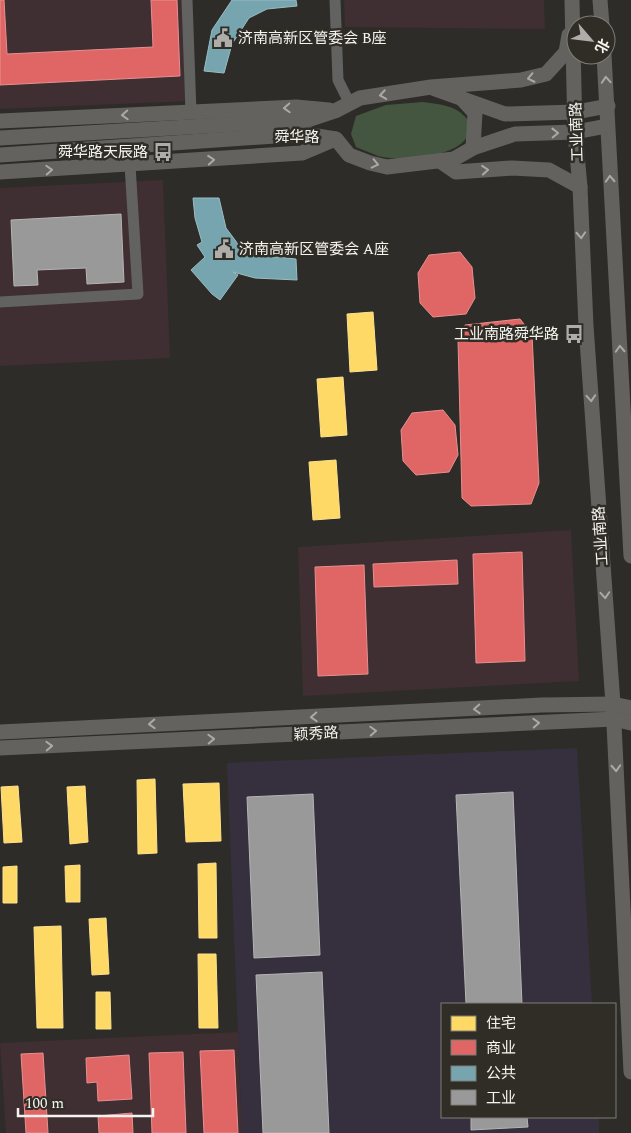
<svg xmlns="http://www.w3.org/2000/svg" width="631" height="1133" font-family="Spectral,'Noto Sans SC',serif">
  <rect width="100%" height="100%" fill="#2d2c28"/>
  <!-- commercial -->
  <g fill="#3f2e32">
    <polygon points="0,0 186,0 191,101 0,109"/>
    <polygon points="344,0 544,0 545,29 345,27"/>
    <polygon points="163,180 170,358 0,366 0,188"/>
    <polygon points="571,530 579,681 303,696 298,547"/>
    <polygon points="238,1032 242,1133 6,1133 0,1043"/>
  </g>
  <!-- industrial -->
  <polygon fill="#36303e" points="577,748 592,1004 442,1004 442,1117 599,1117 599,1133 242,1133 227,763"/>
  <!-- green -->
  <path fill="#44563f" d="M 423,102 C 443,105 458,105 470,123 C 469,127 469,132 468,135 C 458,158 399,162 378,156 C 371,153 363,150 356,147 L 351,134 L 356,116 L 386,105 Z"/>
  <!-- homes -->
  <g fill="#ffd966" stroke="#fce18f">
    <polygon points="373,312 377,370 350,372 347,314"/>
    <polygon points="343,377 347,435 321,437 317,379"/>
    <polygon points="336,460 340,518 313,520 309,462"/>
    <polygon points="155,779 157,853 138,854 137,780"/>
    <polygon points="219,783 221,841 186,842 183,784"/>
    <polygon points="18,786 22,842 4,843 1,787"/>
    <polygon points="85,786 88,842 70,844 67,787"/>
    <polygon points="216,863 217,938 199,938 198,864"/>
    <polygon points="80,865 80,902 66,902 65,866"/>
    <polygon points="17,866 17,903 3,903 3,867"/>
    <polygon points="106,918 109,974 92,975 89,919"/>
    <polygon points="61,926 63,1028 37,1028 34,927"/>
    <polygon points="198,954 216,954 218,1028 199,1028"/>
    <polygon points="96,992 110,992 111,1029 96,1029"/>
  </g>
  <!-- shops -->
  <g fill="#e06666" stroke="#e6908f">
    <polygon points="0,0 4,0 7,54 153,47 151,0 177,0 180,76 0,85"/>
    <polygon points="460,252 472,267 475,298 466,314 433,317 420,303 418,273 429,255"/>
    <polygon points="520,319 532,334 539,483 531,504 471,506 462,498 458,340 465,325"/>
    <polygon points="443,410 455,425 458,455 449,472 416,475 403,461 401,430 412,413"/>
    <polygon points="522,552 525,661 476,663 473,554"/>
    <polygon points="457,560 458,584 374,587 373,564"/>
    <polygon points="364,565 368,674 318,676 315,567"/>
    <polygon points="234,1050 238,1133 204,1133 200,1051"/>
    <polygon points="183,1052 186,1133 152,1133 149,1053"/>
    <polygon points="43,1053 48,1133 26,1133 21,1054"/>
    <polygon points="129,1055 132,1099 98,1101 97,1082 87,1083 86,1058"/>
    <polygon points="132,1113 133,1133 99,1133 98,1116"/>
  </g>
  <!-- public -->
  <g fill="#76a5af" stroke="#9cbcc2">
    <polygon points="232,0 296,0 297,6 267,9 249,18 232,44 224,73 204,71 212,30"/>
    <polygon points="193,198 219,198 226,228 238,244 266,256 296,259 297,280 255,278 233,272 238,275 220,300 212,294 191,270 205,257 197,245 202,242 195,218"/>
  </g>
  <!-- industry -->
  <g fill="#999" stroke="#b5b4b3">
    <polygon points="121,214 124,282 87,284 86,268 37,270 38,285 14,286 11,220"/>
    <polygon points="513,792 522,1004 466,1004 456,795"/>
    <polygon points="313,794 320,955 254,958 247,797"/>
    <polygon points="322,972 329,1133 263,1133 256,975"/>
    <polygon points="471,1117 527,1117 528,1127 471,1130"/>
  </g>
  <g fill="none" stroke-linecap="round" stroke-linejoin="round">
    <!-- minor -->
    <g stroke="#626260" stroke-width="11">
      <polyline points="187,0 191,112"/>
      <polyline points="335,0 338,80 349,102"/>
      <polyline points="0,302 138,294 130,165"/>
    </g>
    <!-- major -->
    <g stroke="#63625f" stroke-width="15">
      <polyline points="572,0 575,132 580,187 586,326 613,704 631,1072"/>
      <polyline points="600,0 602,25"/>
      <polyline points="604,55 631,556"/>
      <polyline points="435,89 505,114 576,112 608,106"/>
      <polyline points="463,100 475,113 473,148"/>
      <polyline points="0,121 296,107 329,110"/>
      <polyline points="0,138 308,120 335,111 360,98 431,87 521,80 546,74 566,52 569,35"/>
      <polyline points="0,155 304,134 336,139 349,155 370,163 387,167 454,159 473,148 515,134 575,132 607,126"/>
      <polyline points="440,161 456,172 512,168 549,170 580,187"/>
      <polyline points="0,172 302,153 335,139"/>
      <polyline points="0,732 542,705 613,704 631,708"/>
      <polyline points="0,748 614,719 631,723"/>
    </g>
  </g>
  <!-- one-way arrows -->
  <defs><path id="oneway-chevron" d="M-2-3.5L2.5 0L-2 3.5" fill="none" stroke-width="1.6" stroke-linecap="round" stroke-linejoin="round" transform="scale(1.25)"/></defs>
  <g stroke="#acaaa7">
    <use href="#oneway-chevron" transform="translate(531 78) rotate(168)"/>
    <use href="#oneway-chevron" transform="translate(606 80) rotate(-94)"/>
    <use href="#oneway-chevron" transform="translate(383 95) rotate(171)"/>
    <use href="#oneway-chevron" transform="translate(287 108) rotate(177)"/>
    <use href="#oneway-chevron" transform="translate(125 115) rotate(177)"/>
    <use href="#oneway-chevron" transform="translate(555 133) rotate(-1)"/>
    <use href="#oneway-chevron" transform="translate(211 160) rotate(-4)"/>
    <use href="#oneway-chevron" transform="translate(375 164) rotate(13)"/>
    <use href="#oneway-chevron" transform="translate(49 170) rotate(-3)"/>
    <use href="#oneway-chevron" transform="translate(485 170) rotate(-5)"/>
    <use href="#oneway-chevron" transform="translate(610 179) rotate(-93)"/>
    <use href="#oneway-chevron" transform="translate(581 235) rotate(87)"/>
    <use href="#oneway-chevron" transform="translate(620 349) rotate(-93)"/>
    <use href="#oneway-chevron" transform="translate(591 398) rotate(86)"/>
    <use href="#oneway-chevron" transform="translate(605 595) rotate(86)"/>
    <use href="#oneway-chevron" transform="translate(477 709) rotate(177)"/>
    <use href="#oneway-chevron" transform="translate(314 717) rotate(177)"/>
    <use href="#oneway-chevron" transform="translate(536 723) rotate(-3)"/>
    <use href="#oneway-chevron" transform="translate(152 724) rotate(177)"/>
    <use href="#oneway-chevron" transform="translate(373 731) rotate(-3)"/>
    <use href="#oneway-chevron" transform="translate(211 739) rotate(-2)"/>
    <use href="#oneway-chevron" transform="translate(49 746) rotate(-2)"/>
    <use href="#oneway-chevron" transform="translate(616 768) rotate(87)"/>
  </g>
  <!-- icons -->
  <defs>
    <g id="civic-bare" transform="scale(1.5)"><path d="M-.6-6.5H3V-4.5H.6V-3L4-1V1h2V6H-6V1h2V-1L-.6-3ZM-1.2 2.5V6h2.4V2.5Z" fill="#afada9" stroke="#2f2d26" stroke-width="2.5" paint-order="stroke"/></g>
    <g id="bus-bare" transform="scale(1.5)"><path d="M-5-6H5V4H4V6H2V4H-2V6H-4V4H-5ZM-3.5-4V0h7V-4ZM-3.5 1.2v1.5H-2V1.2ZM2 1.2v1.5H3.5V1.2Z" fill="#afada9" stroke="#2f2d26" stroke-width="2.5" paint-order="stroke"/></g>
  </defs>
  <g fill-rule="evenodd">
    <use href="#civic-bare" x="223" y="38"/>
    <use href="#bus-bare" x="163" y="152"/>
    <use href="#civic-bare" x="224" y="249"/>
    <use href="#bus-bare" x="574" y="334"/>
  </g>
  <g text-anchor="middle" dominant-baseline="central" stroke-width="5" stroke-linejoin="round" paint-order="stroke">
    <!-- poi labels -->
    <g font-size="15" fill="#f5f3ef" stroke="#2f2d26" text-anchor="start">
      <text x="238" y="38">济南高新区管委会 B座</text>
      <text x="148" y="152" text-anchor="end">舜华路天辰路</text>
      <text x="239" y="249">济南高新区管委会 A座</text>
      <text x="559" y="334" text-anchor="end">工业南路舜华路</text>
    </g>
    <!-- street labels -->
    <g font-size="15" fill="#f5f3ef" stroke="#2f2d26">
      <text transform="translate(577 132) rotate(-92)">工业南路</text>
      <text x="297" y="137">舜华路</text>
      <text transform="translate(601 536) rotate(-94)">工业南路</text>
      <text transform="translate(316 734) rotate(-3)">颖秀路</text>
    </g>
  </g>
  <!-- legend -->
  <rect x="441" y="1003" width="175" height="115" fill="#2f2d26" stroke="#7e7c76"/>
  <rect x="451" y="1016" width="25" height="15" fill="#ffd966" stroke="#7e7c76"/>
  <text x="486" y="1028" font-size="15" fill="#f5f3ef">住宅</text>
  <rect x="451" y="1040" width="25" height="15" fill="#e06666" stroke="#7e7c76"/>
  <text x="486" y="1053" font-size="15" fill="#f5f3ef">商业</text>
  <rect x="451" y="1066" width="25" height="15" fill="#76a5af" stroke="#7e7c76"/>
  <text x="486" y="1078" font-size="15" fill="#f5f3ef">公共</text>
  <rect x="451" y="1090" width="25" height="15" fill="#999999" stroke="#7e7c76"/>
  <text x="486" y="1103" font-size="15" fill="#f5f3ef">工业</text>
  <!-- north arrow -->
  <g transform="translate(591 40) rotate(118)"><circle r="24" fill="#2f2d26" stroke="#7e7c76"/>
  <path d="M0-4L9 19L0 12L-9 19Z" fill="#afada9"/>
  <text y="-8" font-size="14" font-weight="bold" text-anchor="middle" fill="#f5f3ef">北</text>
  </g>
  <!-- scale -->
  <path d="M18 1108v8h135v-8" fill="none" stroke="#f5f3ef" stroke-width="2.5"/>
  <text x="25" y="1108" font-size="15" fill="#f5f3ef" stroke="#2f2d26" stroke-width="4" paint-order="stroke">100 m</text>
</svg>
